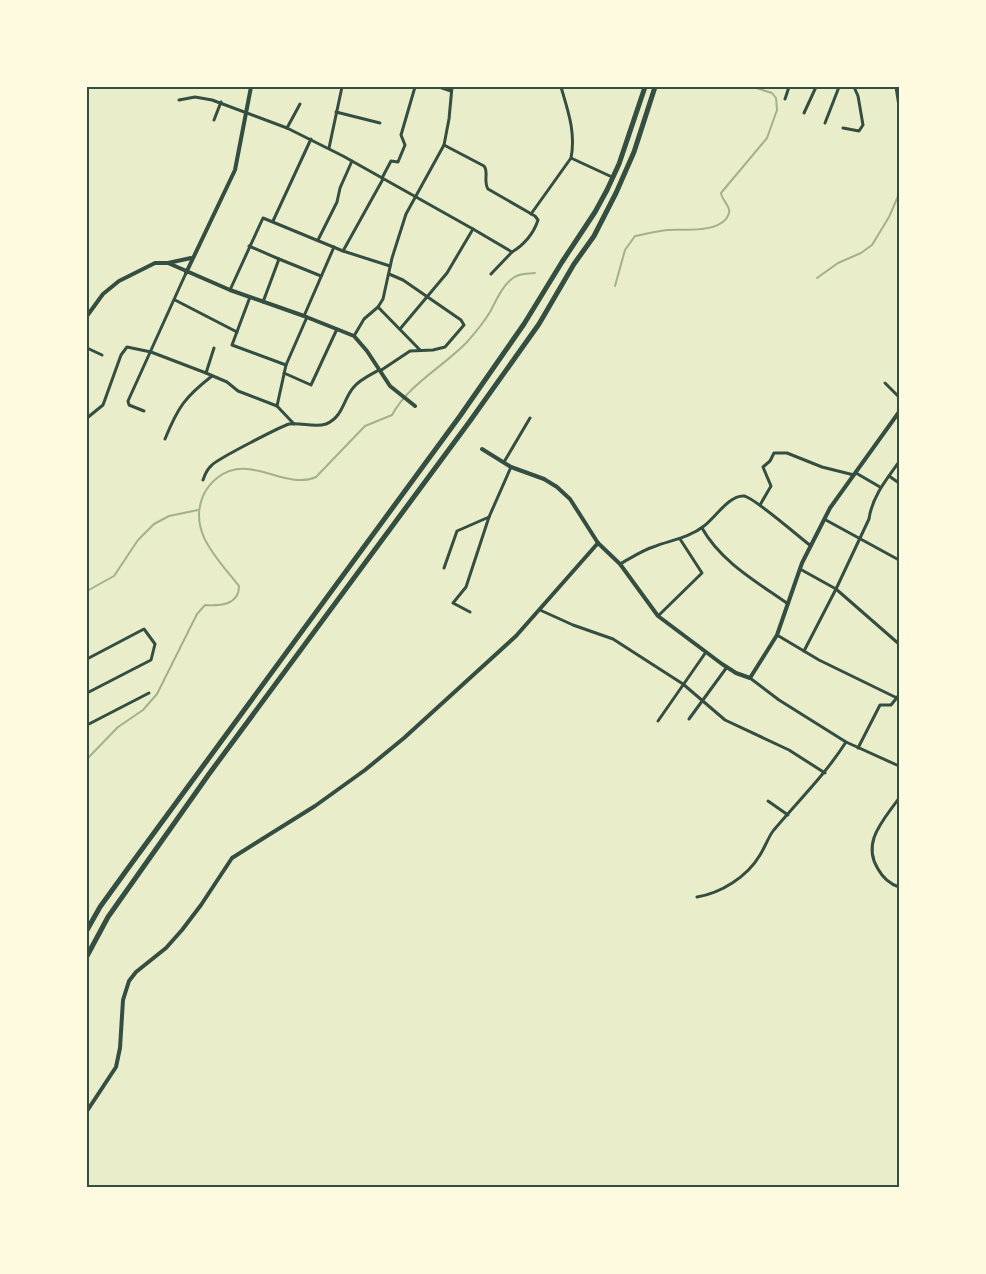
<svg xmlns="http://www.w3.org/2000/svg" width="986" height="1274" font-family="Karla,sans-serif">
  <rect width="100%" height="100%" fill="#e9edc9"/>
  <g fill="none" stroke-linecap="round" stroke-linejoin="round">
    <!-- stream -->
    <g stroke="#a3b18a" stroke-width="2">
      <polyline points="817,278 838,263 861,253 872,245 889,217 899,194"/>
      <path d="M 615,286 L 625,250 L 635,236 C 645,234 657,231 668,230 C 683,229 723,234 729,213 C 731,206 722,201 721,193 L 767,138 L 777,110 L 776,98 L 772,93 L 753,87"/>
      <polyline points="87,591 114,576 138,540 154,524 169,516 198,510"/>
      <path d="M 87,759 L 118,727 L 143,710 L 157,694 L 197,614 L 205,605 C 220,606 239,605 239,586 C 218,559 188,532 203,496 C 206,489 211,483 217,478 C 250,452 284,491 316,477 L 365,426 L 392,415 C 409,384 443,367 467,342 C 475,333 484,322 490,312 C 496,301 502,286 513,278 C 519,273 528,274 535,273"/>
    </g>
    <!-- minor -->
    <g stroke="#344e41" stroke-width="3">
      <polyline points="439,87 451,91"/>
      <path d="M 561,87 C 568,111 576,133 571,158 L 612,177"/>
      <polyline points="896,87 899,106"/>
      <polyline points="785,99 789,87"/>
      <polyline points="179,100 195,97 212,100 287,128 343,156 473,229 447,273 400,329"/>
      <polyline points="336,112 380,123"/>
      <polyline points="804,113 816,87"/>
      <polyline points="214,120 221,102"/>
      <polyline points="825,123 839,87"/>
      <polyline points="287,128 300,104"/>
      <polyline points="843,128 859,131 863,125 858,96 854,87"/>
      <path d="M 444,145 L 484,166 C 489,172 483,181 488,189 L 535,216 L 538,220 C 534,233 524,245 512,252 L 473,229"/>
      <polyline points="329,148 342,87"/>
      <polyline points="382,178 391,161 398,162 405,145 401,135 415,87"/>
      <polyline points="531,214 571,158"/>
      <polyline points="273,221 311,139"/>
      <polyline points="318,240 337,202 340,188 352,161"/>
      <polyline points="249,246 279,259 263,302"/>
      <polyline points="343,251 383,179"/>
      <polyline points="279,259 321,276"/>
      <polyline points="491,274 512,252"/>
      <polyline points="230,290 263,218 343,251 390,266"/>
      <polyline points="250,297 232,345 286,365"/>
      <polyline points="175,300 237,332"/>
      <polyline points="378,307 420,350"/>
      <polyline points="304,316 334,247"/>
      <polyline points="354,336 364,319 378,307 383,299 392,258 406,214 444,145 449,119 452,87"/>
      <polyline points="87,348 102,355"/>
      <polyline points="380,371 410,351 433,350 445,347 464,325 461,320 403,280 389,274"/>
      <polyline points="206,373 214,348"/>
      <polyline points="284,373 311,385 337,329"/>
      <polyline points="885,383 899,397"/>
      <polyline points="277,406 294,424"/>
      <polyline points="144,411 129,405 128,401 186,273"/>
      <polyline points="87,418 103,405 121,355 127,347 151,352 206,373 227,382 238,391 277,406 286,365 307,317"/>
      <path d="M 165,439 C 178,407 185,397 212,376"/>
      <polyline points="504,462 530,418"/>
      <polyline points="856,473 880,487"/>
      <polyline points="889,476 899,483"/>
      <path d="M 203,480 C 205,474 207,469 212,465 C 219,458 280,427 289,424 C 301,422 314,428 326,424 C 343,417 343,400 353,388 C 359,380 370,375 379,370"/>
      <polyline points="760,505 771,486 763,467 770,461 774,453 787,453 822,467 854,475"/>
      <polyline points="824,519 899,560"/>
      <path d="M 702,528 C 721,562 757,582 788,604"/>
      <path d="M 620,564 C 631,558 641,551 653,547 C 671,540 689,538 704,526 C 715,518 729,495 744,496 C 754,497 800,538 811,546"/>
      <polyline points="444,568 457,531 489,517"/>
      <polyline points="800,569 836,589 899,644"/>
      <polyline points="540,610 573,625 613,639 683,684 725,720 789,750 825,773"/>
      <polyline points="470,612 453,603 466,587 489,517 511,467"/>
      <polyline points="658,616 702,573 680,539"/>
      <polyline points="777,635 819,660 897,698"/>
      <path d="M 804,651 L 836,589 L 869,519 C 872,497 886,480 899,462"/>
      <polyline points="87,659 144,629 155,644 151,660 87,693"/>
      <polyline points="750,678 779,700 846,742 899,766"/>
      <polyline points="689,719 727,667"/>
      <polyline points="658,721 706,652"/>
      <polyline points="87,725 149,693"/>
      <polyline points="858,748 880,705 891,705 899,695"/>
      <path d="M 899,798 C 884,820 861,842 878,869 C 883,878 890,884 899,887"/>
      <polyline points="768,801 788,815"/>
      <path d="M 697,897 C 721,893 747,877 760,855 C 765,847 768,838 773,831 C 798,801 825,775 846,742"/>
    </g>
    <!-- tertiary -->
    <g stroke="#344e41" stroke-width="4">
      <polyline points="168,263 230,290 304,316 354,336 367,351 390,386 415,406"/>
      <polyline points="186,273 235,170 251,87"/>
      <polyline points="87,316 103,294 119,281 155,263 168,263 191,258"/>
      <polyline points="482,449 511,467 544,479 557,487 570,499 598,543 620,564 658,616 722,664 736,673 750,678 777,635 802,563 830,508 899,412"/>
      <polyline points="87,1111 116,1067 120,1048 123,1000 129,981 136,972 166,948 182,930 201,905 232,858 315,806 365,770 404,738 516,636 598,543"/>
    </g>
    <!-- motorway -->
    <g stroke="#344e41" stroke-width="5">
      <polyline points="87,930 100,907 126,871 460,416 524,324 562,262 595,212 607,190 619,164 645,87"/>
      <polyline points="87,956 108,917 209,774 470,421 539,324 574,264 594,236 616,193 634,152 655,87"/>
    </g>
  </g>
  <!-- border -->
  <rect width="986" height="1274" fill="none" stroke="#fefae0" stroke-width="177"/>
  <rect x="88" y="88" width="810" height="1098" fill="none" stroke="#344e41" stroke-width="2"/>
</svg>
